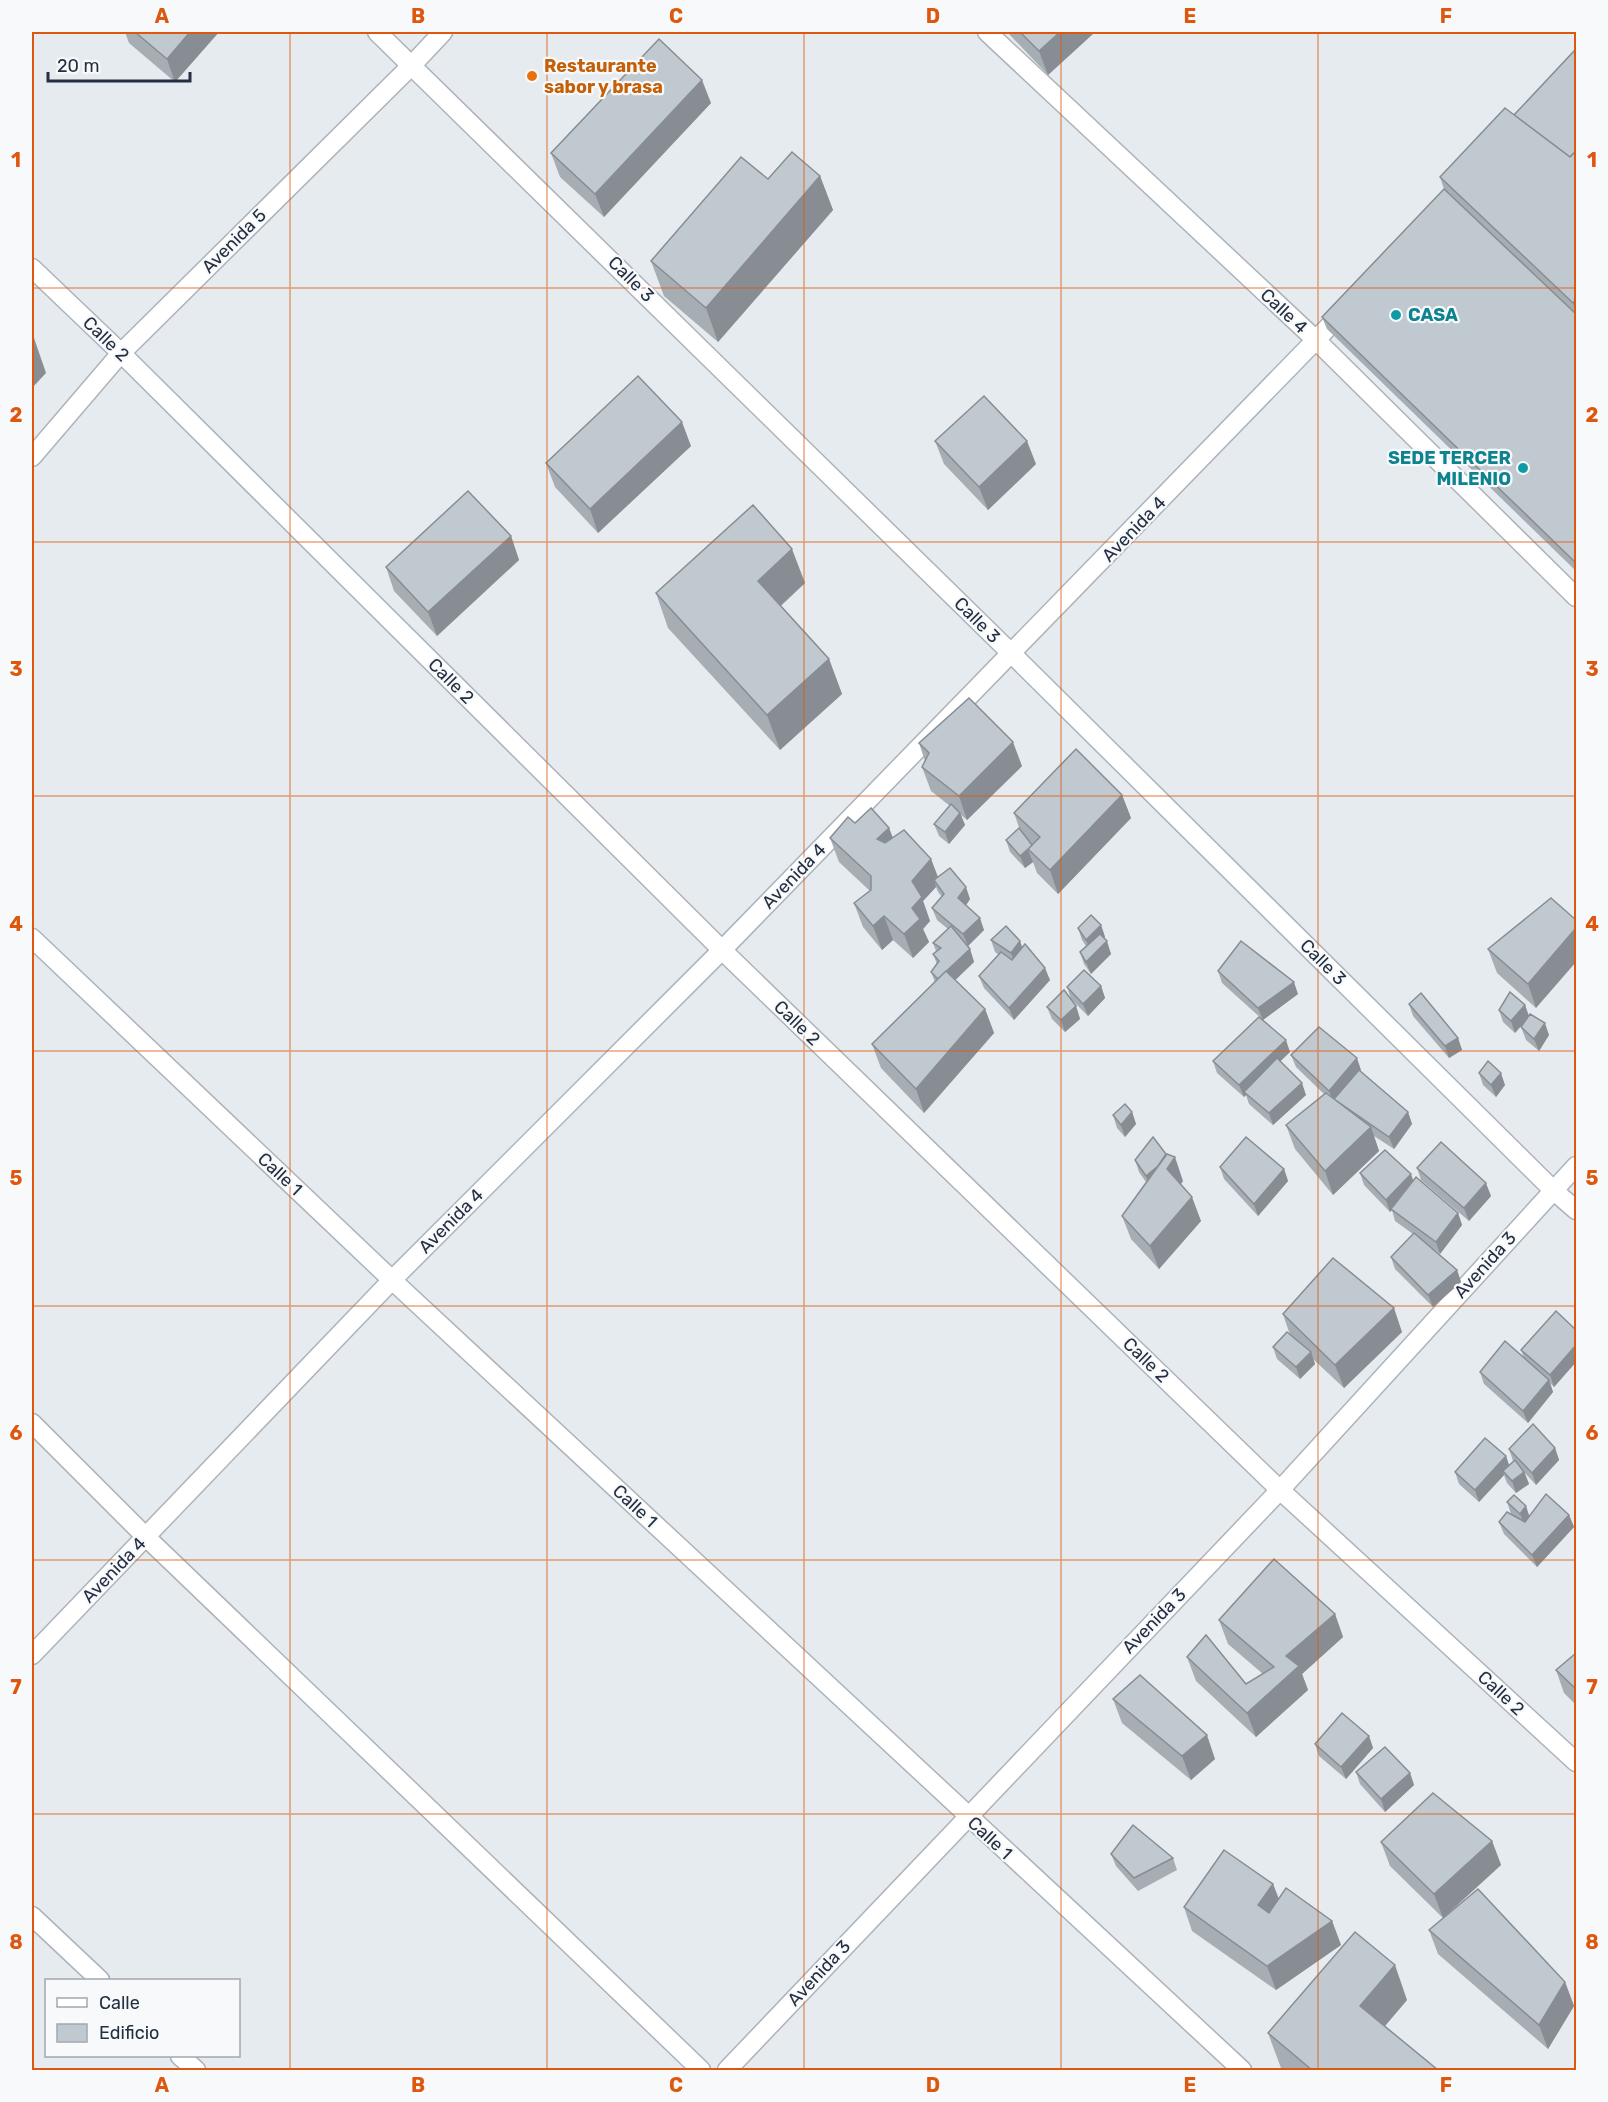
<svg xmlns="http://www.w3.org/2000/svg" width="1608" height="2102" font-family="Rubik,sans-serif">
  <rect width="100%" height="100%" fill="#e6ebef"/>
  <g fill="none" stroke-linecap="round" stroke-linejoin="round">
    <!-- minor casing -->
    <g stroke="#acb3bb" stroke-width="21">
      <g id="minor">
        <polyline points="377,32 1012,654 1553,1190 1576,1210"/>
        <polyline points="987,32 1317,341 1576,597"/>
        <polyline points="32,268 121,353 722,950 1280,1490 1576,1762"/>
        <polyline points="32,457 121,353 412,65 443,32"/>
        <polyline points="32,938 392,1280 1242,2070"/>
        <polyline points="32,1423 146,1537 701,2070"/>
        <polyline points="32,1655 392,1280 722,950 1342,313"/>
        <polyline points="32,1916 100,1980"/>
        <polyline points="180,2056 196,2070"/>
        <polyline points="727,2070 1280,1490 1576,1166"/>
      </g>
    </g>
    <!-- minor -->
    <use href="#minor" stroke="#fff" stroke-width="18"/>
  </g>
  <!-- wall -->
  <g fill="#a6adb3">
    <polygon points="125,32 219,32 175,82 129,43"/>
    <polygon points="1008,32 1095,32 1048,75 1009,34"/>
    <polygon points="1576,49 1576,571 1327,329 1322,317 1444,189 1440,177 1514,115"/>
    <polygon points="711,103 604,217 560,177 551,153"/>
    <polygon points="820,176 833,210 718,342 664,296 651,261 768,179"/>
    <polygon points="935,441 1036,464 988,510 944,464"/>
    <polygon points="691,446 598,533 555,487 546,463"/>
    <polygon points="511,536 519,560 437,636 394,591 386,567"/>
    <polygon points="805,583 781,606 829,659 842,694 780,750 668,628 656,593"/>
    <polygon points="919,743 1022,766 967,820 961,815 965,825 949,844 939,836 934,824 950,806 931,791 922,767 925,761"/>
    <polygon points="1122,795 1131,818 1058,894 1037,873 1033,862 1025,868 1010,852 1006,840 1020,830 1014,813"/>
    <polygon points="855,823 889,828 893,838 931,859 938,877 970,899 966,905 984,930 968,946 966,944 970,949 974,962 955,980 985,1009 994,1033 924,1113 881,1068 872,1044 935,982 931,972 937,964 933,954 936,951 933,943 948,929 937,920 932,908 942,897 938,892 936,887 923,901 930,921 923,929 929,942 913,958 893,940 882,950 863,927 854,903 870,891 839,862 830,838"/>
    <polygon points="1576,920 1536,1008 1497,973 1488,949"/>
    <polygon points="1101,925 1105,937 1104,938 1111,954 1091,974 1084,964 1080,952 1086,946 1082,940 1078,928"/>
    <polygon points="991,940 1020,941 1022,947 1050,980 1014,1020 984,988 979,976 999,955 995,952"/>
    <polygon points="1218,971 1298,994 1263,1020 1222,983"/>
    <polygon points="1101,986 1105,998 1088,1016 1071,999 1067,987"/>
    <polygon points="1409,1004 1458,1038 1462,1050 1449,1058 1413,1016"/>
    <polygon points="1525,1005 1529,1016 1549,1035 1539,1051 1526,1040 1521,1027 1525,1021 1515,1033 1503,1022 1499,1010"/>
    <polygon points="1076,1006 1080,1019 1065,1032 1052,1019 1047,1007"/>
    <polygon points="1290,1052 1280,1061 1306,1095 1273,1125 1249,1104 1246,1095 1244,1097 1217,1073 1213,1061"/>
    <polygon points="1291,1055 1361,1070 1360,1071 1408,1112 1412,1124 1394,1149 1374,1136 1379,1151 1333,1195 1295,1149 1286,1125 1324,1094 1296,1067"/>
    <polygon points="1479,1073 1505,1085 1496,1097 1483,1085"/>
    <polygon points="1132,1112 1136,1124 1125,1137 1117,1128 1113,1115"/>
    <polygon points="1135,1160 1183,1181 1181,1184 1201,1221 1159,1269 1131,1239 1122,1216 1146,1182 1139,1172"/>
    <polygon points="1220,1167 1284,1169 1288,1181 1258,1216 1224,1179"/>
    <polygon points="1417,1168 1491,1196 1469,1221 1421,1180"/>
    <polygon points="1360,1173 1413,1180 1458,1213 1462,1225 1440,1254 1428,1245 1457,1270 1461,1282 1433,1307 1395,1269 1391,1257 1413,1234 1395,1221 1392,1210 1390,1212 1364,1185"/>
    <polygon points="1283,1314 1402,1332 1344,1388 1313,1359 1315,1364 1300,1379 1277,1359 1273,1347 1290,1335"/>
    <polygon points="1576,1330 1576,1362 1554,1387 1550,1383 1553,1392 1528,1423 1484,1384 1480,1372 1524,1358 1521,1350"/>
    <polygon points="1555,1448 1559,1460 1536,1485 1525,1473 1529,1484 1516,1493 1507,1483 1504,1475 1479,1502 1459,1484 1455,1472 1506,1456 1509,1465 1513,1461 1509,1449"/>
    <polygon points="1507,1502 1529,1516 1569,1515 1574,1527 1537,1567 1504,1534 1499,1522 1511,1514"/>
    <polygon points="1335,1614 1343,1637 1302,1674 1308,1690 1256,1737 1196,1681 1187,1657 1246,1684 1263,1674 1228,1644 1219,1620"/>
    <polygon points="1576,1653 1576,1705 1564,1693 1556,1670"/>
    <polygon points="1113,1699 1215,1759 1191,1780 1122,1723"/>
    <polygon points="1369,1736 1373,1748 1346,1779 1319,1756 1315,1744"/>
    <polygon points="1356,1772 1410,1773 1414,1785 1385,1812 1360,1784"/>
    <polygon points="1492,1841 1501,1865 1443,1918 1390,1866 1381,1842"/>
    <polygon points="1111,1854 1173,1858 1177,1870 1138,1891 1116,1866"/>
    <polygon points="1273,1884 1279,1899 1332,1921 1341,1945 1276,1990 1192,1931 1184,1907"/>
    <polygon points="1429,1930 1565,1982 1574,2006 1548,2049 1438,1954"/>
    <polygon points="1407,2000 1385,2026 1438,2070 1284,2070 1281,2068 1268,2033"/>
  </g>
  <!-- shaded-wall -->
  <g fill="#878d92">
    <polygon points="190,32 219,32 175,82 167,59"/>
    <polygon points="1060,32 1095,32 1048,75 1039,51"/>
    <polygon points="702,80 711,103 604,217 595,194"/>
    <polygon points="820,176 833,210 718,342 706,308"/>
    <polygon points="1576,299 1576,313 1573,303"/>
    <polygon points="34,338 46,373 32,388 32,340"/>
    <polygon points="682,422 691,446 598,533 590,509"/>
    <polygon points="1027,441 1036,464 988,510 979,487"/>
    <polygon points="511,536 519,560 437,636 428,612"/>
    <polygon points="792,549 805,583 770,615 758,581"/>
    <polygon points="829,659 842,694 780,750 767,715"/>
    <polygon points="1013,742 1022,766 967,820 959,796"/>
    <polygon points="1122,795 1131,818 1058,894 1050,870"/>
    <polygon points="960,813 965,825 949,844 945,832"/>
    <polygon points="889,828 898,852 877,839"/>
    <polygon points="1028,850 1033,862 1025,868 1020,856"/>
    <polygon points="931,859 940,883 934,880 936,887 923,901 930,921 923,929 929,942 913,958 904,934 912,908 912,881"/>
    <polygon points="966,887 970,899 963,910 958,898"/>
    <polygon points="884,916 893,940 882,950 873,926"/>
    <polygon points="980,918 984,930 968,946 963,934"/>
    <polygon points="1101,925 1105,937 1091,952 1086,940"/>
    <polygon points="1576,928 1576,962 1536,1008 1528,984"/>
    <polygon points="1020,941 1024,953 1015,965 1011,953"/>
    <polygon points="1107,941 1111,954 1091,974 1086,962"/>
    <polygon points="970,949 974,962 943,992 939,979"/>
    <polygon points="1045,968 1050,980 1014,1020 1009,1008"/>
    <polygon points="1294,982 1298,994 1263,1020 1258,1008"/>
    <polygon points="1101,986 1105,998 1088,1016 1083,1004"/>
    <polygon points="1525,1005 1529,1017 1515,1033 1511,1021"/>
    <polygon points="1076,1006 1080,1019 1065,1032 1061,1020"/>
    <polygon points="985,1009 994,1033 924,1113 916,1089"/>
    <polygon points="1545,1023 1549,1035 1539,1051 1534,1039"/>
    <polygon points="1458,1038 1462,1050 1449,1058 1445,1046"/>
    <polygon points="1286,1040 1290,1052 1247,1094 1244,1092 1246,1095 1244,1097 1239,1085"/>
    <polygon points="1357,1058 1361,1070 1334,1103 1329,1091"/>
    <polygon points="1501,1073 1505,1085 1496,1097 1491,1085"/>
    <polygon points="1302,1083 1306,1095 1273,1125 1269,1113"/>
    <polygon points="1132,1112 1136,1124 1125,1137 1121,1125"/>
    <polygon points="1408,1112 1412,1124 1394,1149 1389,1137"/>
    <polygon points="1371,1127 1379,1151 1333,1195 1325,1171"/>
    <polygon points="1168,1157 1175,1157 1183,1181 1175,1192 1150,1188 1146,1176"/>
    <polygon points="1284,1169 1288,1181 1258,1216 1254,1204"/>
    <polygon points="1411,1174 1415,1186 1391,1209 1392,1210 1390,1212 1386,1200"/>
    <polygon points="1486,1183 1491,1196 1469,1221 1464,1208"/>
    <polygon points="1192,1197 1201,1221 1159,1269 1150,1246"/>
    <polygon points="1458,1213 1462,1225 1440,1254 1436,1242"/>
    <polygon points="1457,1270 1461,1282 1433,1307 1428,1295"/>
    <polygon points="1394,1308 1402,1332 1344,1388 1335,1365"/>
    <polygon points="1576,1345 1576,1362 1554,1387 1550,1375"/>
    <polygon points="1311,1352 1315,1364 1300,1379 1296,1367"/>
    <polygon points="1549,1380 1553,1392 1528,1423 1523,1411"/>
    <polygon points="1555,1448 1559,1460 1536,1485 1532,1473"/>
    <polygon points="1506,1456 1510,1468 1503,1471 1504,1475 1479,1502 1475,1490"/>
    <polygon points="1524,1472 1529,1484 1516,1493 1512,1481"/>
    <polygon points="1526,1506 1530,1518 1525,1526 1520,1514"/>
    <polygon points="1569,1515 1574,1527 1537,1567 1532,1555"/>
    <polygon points="1335,1614 1343,1637 1302,1674 1308,1690 1256,1737 1247,1713 1286,1656"/>
    <polygon points="1207,1735 1215,1759 1191,1780 1182,1756"/>
    <polygon points="1369,1736 1373,1748 1346,1779 1341,1767"/>
    <polygon points="1410,1773 1414,1785 1385,1812 1381,1799"/>
    <polygon points="1492,1841 1501,1865 1443,1918 1434,1894"/>
    <polygon points="1273,1884 1282,1908 1267,1929 1258,1905"/>
    <polygon points="1332,1921 1341,1945 1276,1990 1267,1966"/>
    <polygon points="1395,1965 1407,2000 1373,2040 1360,2006"/>
    <polygon points="1565,1982 1574,2006 1548,2049 1539,2025"/>
  </g>
  <!-- building -->
  <g fill="#c1c9d0" stroke="#878d92" stroke-width="1.5">
    <polygon points="135,32 190,32 167,59"/>
    <polygon points="1020,32 1060,32 1039,51"/>
    <polygon points="659,39 702,80 595,194 551,153"/>
    <polygon points="1576,49 1576,151 1570,157 1514,115"/>
    <polygon points="1505,108 1570,157 1576,151 1576,299 1573,303 1440,177"/>
    <polygon points="792,152 820,176 706,308 651,261 741,157 768,179"/>
    <polygon points="1444,189 1576,314 1576,563 1322,317"/>
    <polygon points="638,376 682,422 590,509 546,463"/>
    <polygon points="984,396 1027,441 979,487 935,441"/>
    <polygon points="468,491 511,536 428,612 386,567"/>
    <polygon points="753,505 792,549 758,581 829,659 767,715 656,593"/>
    <polygon points="969,698 1013,742 959,796 922,767 929,753 919,743"/>
    <polygon points="1076,749 1122,795 1050,870 1028,849 1040,837 1014,813"/>
    <polygon points="951,804 960,813 945,832 934,824"/>
    <polygon points="871,808 889,828 877,839 885,843 904,830 931,859 912,881 922,897 912,908 920,919 904,934 884,916 873,926 854,903 871,890 871,876 830,838 848,817 855,823"/>
    <polygon points="1019,828 1032,845 1028,849 1020,856 1006,840"/>
    <polygon points="950,868 966,887 958,898 980,918 963,934 932,908 944,894 934,880"/>
    <polygon points="1551,898 1576,920 1576,928 1528,984 1488,949"/>
    <polygon points="1091,915 1101,925 1086,940 1078,928"/>
    <polygon points="951,926 970,949 938,979 931,972 939,961 933,954 941,948 933,943"/>
    <polygon points="1006,926 1020,941 1011,953 991,940"/>
    <polygon points="1100,934 1107,941 1086,962 1080,952"/>
    <polygon points="1241,941 1294,982 1258,1008 1218,971"/>
    <polygon points="1025,944 1045,968 1009,1008 979,976 1001,952 1012,960"/>
    <polygon points="1084,970 1101,986 1083,1004 1067,987"/>
    <polygon points="946,971 985,1009 916,1089 872,1044"/>
    <polygon points="1064,990 1076,1006 1061,1020 1047,1007"/>
    <polygon points="1510,992 1525,1005 1511,1021 1499,1010"/>
    <polygon points="1421,993 1458,1038 1445,1046 1409,1004"/>
    <polygon points="1530,1014 1545,1023 1534,1039 1521,1027"/>
    <polygon points="1259,1017 1286,1040 1239,1085 1213,1061"/>
    <polygon points="1319,1027 1357,1058 1329,1091 1291,1055"/>
    <polygon points="1277,1058 1302,1083 1269,1113 1244,1092"/>
    <polygon points="1488,1061 1501,1073 1491,1085 1479,1073"/>
    <polygon points="1359,1070 1408,1112 1389,1137 1334,1099"/>
    <polygon points="1326,1093 1371,1127 1325,1171 1286,1125"/>
    <polygon points="1125,1104 1132,1112 1121,1125 1113,1115"/>
    <polygon points="1153,1137 1166,1154 1158,1166 1146,1176 1135,1160"/>
    <polygon points="1246,1137 1284,1169 1254,1204 1220,1167"/>
    <polygon points="1441,1142 1486,1183 1464,1208 1417,1168"/>
    <polygon points="1385,1150 1411,1174 1386,1200 1360,1173"/>
    <polygon points="1167,1154 1175,1157 1167,1169 1192,1197 1150,1246 1122,1216"/>
    <polygon points="1416,1177 1458,1213 1436,1242 1391,1209"/>
    <polygon points="1414,1233 1457,1270 1428,1295 1391,1257"/>
    <polygon points="1333,1258 1394,1308 1335,1365 1283,1314"/>
    <polygon points="1556,1311 1576,1330 1576,1345 1550,1375 1521,1350"/>
    <polygon points="1287,1332 1311,1352 1296,1367 1273,1347"/>
    <polygon points="1505,1341 1549,1380 1523,1411 1480,1372"/>
    <polygon points="1533,1424 1555,1448 1532,1473 1509,1449"/>
    <polygon points="1485,1438 1506,1456 1475,1490 1455,1472"/>
    <polygon points="1515,1460 1524,1472 1512,1481 1503,1471"/>
    <polygon points="1546,1494 1569,1515 1532,1555 1499,1522 1507,1512 1525,1522"/>
    <polygon points="1514,1495 1526,1506 1520,1514 1507,1502"/>
    <polygon points="1274,1559 1335,1614 1286,1656 1299,1666 1247,1713 1187,1657 1206,1635 1246,1684 1274,1667 1219,1620"/>
    <polygon points="1576,1653 1576,1689 1556,1670"/>
    <polygon points="1140,1675 1207,1735 1182,1756 1113,1699"/>
    <polygon points="1342,1713 1369,1736 1341,1767 1315,1744"/>
    <polygon points="1385,1747 1410,1773 1381,1799 1356,1772"/>
    <polygon points="1433,1793 1492,1841 1434,1894 1381,1842"/>
    <polygon points="1133,1825 1173,1858 1134,1878 1111,1854"/>
    <polygon points="1224,1850 1273,1884 1258,1905 1269,1913 1286,1888 1332,1921 1267,1966 1184,1907"/>
    <polygon points="1478,1889 1565,1982 1539,2025 1429,1930"/>
    <polygon points="1355,1932 1395,1965 1360,2006 1438,2070 1312,2070 1268,2033"/>
  </g>
  <!-- grid -->
  <path fill="none" stroke="#de570f" stroke-width="1.5" stroke-opacity="0.55" d="M 290,32 L 290,2070M 547,32 L 547,2070M 804,32 L 804,2070M 1061,32 L 1061,2070M 1318,32 L 1318,2070M 32,288 L 1576,288M 32,542 L 1576,542M 32,796 L 1576,796M 32,1051 L 1576,1051M 32,1306 L 1576,1306M 32,1560 L 1576,1560M 32,1814 L 1576,1814"/>
  <!-- markers -->
  <circle fill="#e8710a" stroke="#f7f9fb" stroke-width="2" cx="532" cy="76" r="6"/>
  <g fill="#0f9aa8" stroke="#f7f9fb" stroke-width="2">
    <circle cx="1396" cy="315" r="6"/>
    <circle cx="1523" cy="468" r="6"/>
  </g>
  <g text-anchor="middle" dominant-baseline="central" stroke-width="4.5" stroke-linejoin="round" paint-order="stroke">
    <!-- food labels -->
    <g font-size="18" font-weight="bold" fill="#c56008" stroke="#f7f9fb" text-anchor="start">
      <text x="544" y="66">Restaurante<tspan x="544" dy="21">sabor y brasa</tspan></text>
    </g>
    <!-- street labels -->
    <g font-size="18" fill="#242f42" stroke="#f7f9fb">
      <text transform="translate(234 241) rotate(-45)">Avenida 5</text>
      <text transform="translate(631 279) rotate(45)">Calle 3</text>
      <text transform="translate(1284 311) rotate(43)">Calle 4</text>
      <text transform="translate(106 339) rotate(44)">Calle 2</text>
      <text transform="translate(1134 529) rotate(-46)">Avenida 4</text>
      <text transform="translate(977 620) rotate(45)">Calle 3</text>
      <text transform="translate(451 681) rotate(45)">Calle 2</text>
      <text transform="translate(794 876) rotate(-46)">Avenida 4</text>
      <text transform="translate(1323 962) rotate(45)">Calle 3</text>
      <text transform="translate(797 1023) rotate(44)">Calle 2</text>
      <text transform="translate(280 1174) rotate(43)">Calle 1</text>
      <text transform="translate(451 1221) rotate(-45)">Avenida 4</text>
      <text transform="translate(1485 1265) rotate(-48)">Avenida 3</text>
      <text transform="translate(1146 1360) rotate(44)">Calle 2</text>
      <text transform="translate(635 1506) rotate(43)">Calle 1</text>
      <text transform="translate(114 1570) rotate(-46)">Avenida 4</text>
      <text transform="translate(1154 1621) rotate(-46)">Avenida 3</text>
      <text transform="translate(1501 1693) rotate(43)">Calle 2</text>
      <text transform="translate(990 1838) rotate(43)">Calle 1</text>
      <text transform="translate(819 1973) rotate(-47)">Avenida 3</text>
    </g>
    <!-- culture labels -->
    <g font-size="18" font-weight="bold" fill="#0d838f" stroke="#f7f9fb" text-anchor="start">
      <text x="1408" y="315">CASA</text>
      <text x="1511" y="458" text-anchor="end">SEDE TERCER<tspan x="1511" dy="21">MILENIO</tspan></text>
    </g>
  </g>
  <!-- border -->
  <rect width="1608" height="2102" fill="none" stroke="#f7f9fb" stroke-width="66"/>
  <!-- legend -->
  <rect x="45" y="1979" width="195" height="78" fill="#f7f9fb" stroke="#a3a8b1" stroke-width="1.5"/>
  <rect x="57" y="1998" width="30" height="9" fill="#ffffff" stroke="#a3a8b1" stroke-width="1.5"/>
  <text x="99" y="2009" font-size="18" fill="#242f42">Calle</text>
  <rect x="57" y="2024" width="30" height="18" fill="#c1c9d0" stroke="#a3a8b1" stroke-width="1.5"/>
  <text x="99" y="2039" font-size="18" fill="#242f42">Edificio</text>
  <!-- scale -->
  <path d="M48 72v9h142v-9" fill="none" stroke="#242f42" stroke-width="3"/>
  <text x="57" y="72" font-size="18" fill="#242f42" stroke="#f7f9fb" stroke-width="4.5" paint-order="stroke">20 m</text>
  <rect x="33" y="33" width="1542" height="2036" fill="none" stroke="#de570f" stroke-width="2"/>
  <g font-size="20" text-anchor="middle" font-weight="bold" fill="#de570f">
    <text x="162" y="23">A</text>
    <text x="418" y="23">B</text>
    <text x="676" y="23">C</text>
    <text x="933" y="23">D</text>
    <text x="1190" y="23">E</text>
    <text x="1446" y="23">F</text>
    <text x="16" y="167">1</text>
    <text x="1592" y="167">1</text>
    <text x="16" y="422">2</text>
    <text x="1592" y="422">2</text>
    <text x="16" y="676">3</text>
    <text x="1592" y="676">3</text>
    <text x="16" y="931">4</text>
    <text x="1592" y="931">4</text>
    <text x="16" y="1185">5</text>
    <text x="1592" y="1185">5</text>
    <text x="16" y="1440">6</text>
    <text x="1592" y="1440">6</text>
    <text x="16" y="1694">7</text>
    <text x="1592" y="1694">7</text>
    <text x="16" y="1949">8</text>
    <text x="1592" y="1949">8</text>
    <text x="162" y="2092">A</text>
    <text x="418" y="2092">B</text>
    <text x="676" y="2092">C</text>
    <text x="933" y="2092">D</text>
    <text x="1190" y="2092">E</text>
    <text x="1446" y="2092">F</text>
  </g>
</svg>
